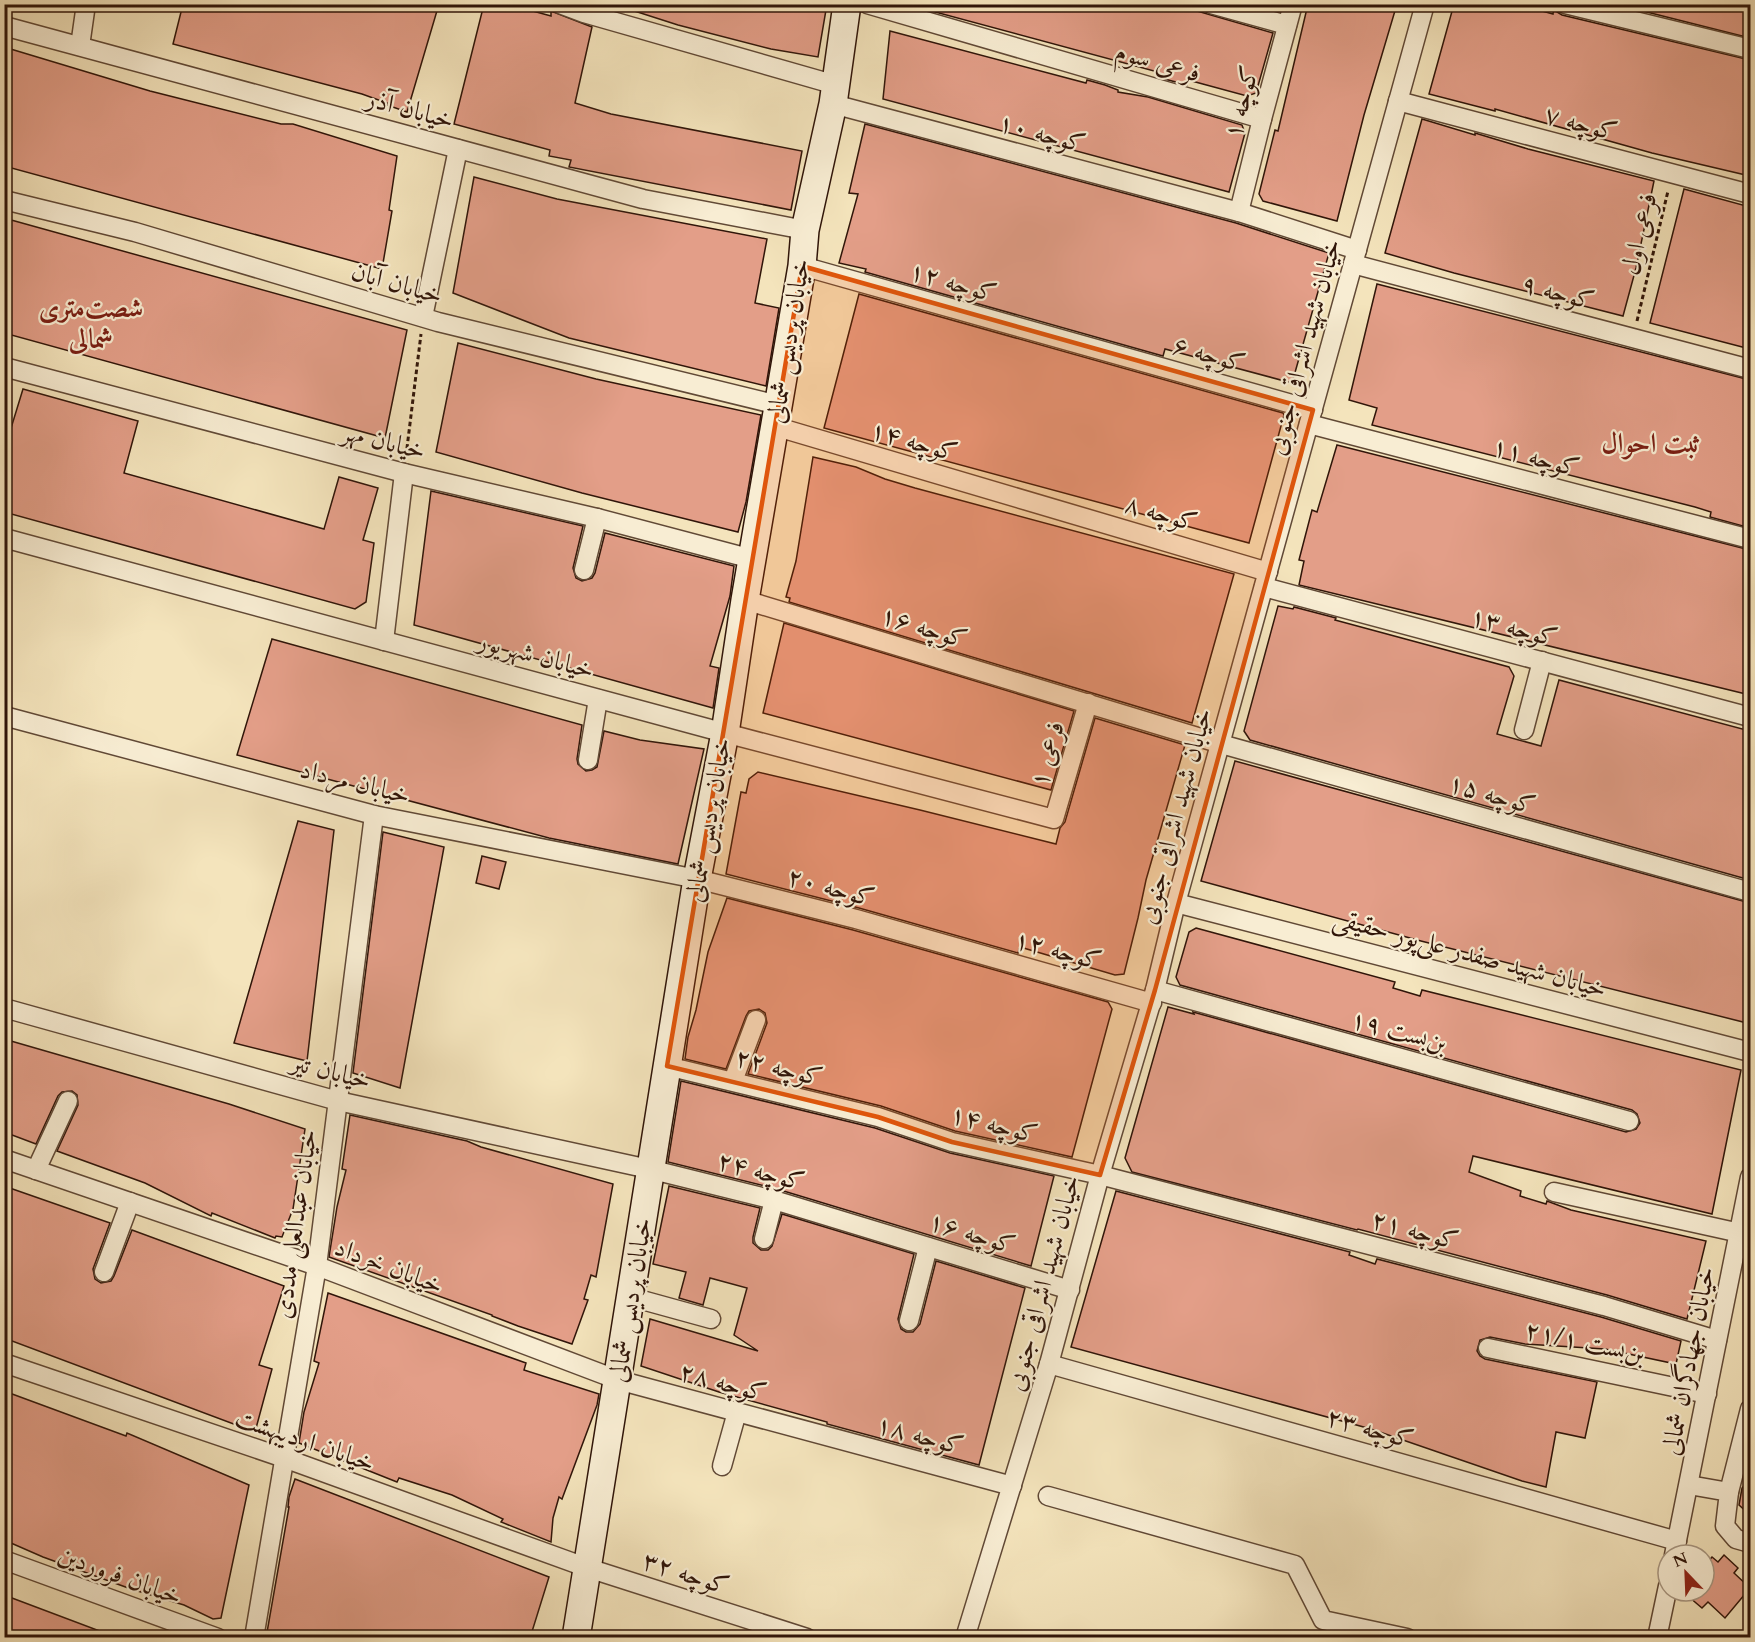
<svg xmlns="http://www.w3.org/2000/svg" width="1755" height="1642" font-family="Cardo,Amiri,serif">
  <rect width="100%" height="100%" fill="#f4e4bc"/>
  <filter id="stains"><feTurbulence type="fractalNoise" baseFrequency=".00333" numOctaves="4"/><feColorMatrix values="0 0 0 0 .2 0 0 0 0 .09 0 0 0 0 .02 0 0 0 .5 -.17"/></filter>
  <radialGradient id="worn" r=".72"><stop offset=".6" stop-color="#630" stop-opacity="0"/><stop offset="1" stop-color="#630" stop-opacity=".3"/></radialGradient>
  <!-- building -->
  <g fill="#e39e88" stroke="#301509" stroke-width="1.5">
    <polygon points="183,4 439,4 407,112 387,105 387,103 362,94 173,44"/>
    <polygon points="484,4 507,4 551,16 551,11 592,27 575,103 611,114 802,151 791,210 569,167 571,160 549,156 550,150 454,124"/>
    <polygon points="626,4 827,4 818,57 771,49 678,25 625,8"/>
    <polygon points="925,4 1173,4 1273,33 1256,93 1247,96 1188,80 1187,85 1157,77 1158,72 924,9"/>
    <polygon points="1308,4 1397,4 1364,115 1337,221 1263,201 1259,194 1275,130 1278,131"/>
    <polygon points="1454,4 1517,4 1553,14 1554,6 1557,12 1562,15 1750,60 1750,176 1652,153 1495,109 1495,111 1429,94"/>
    <polygon points="1615,4 1750,4 1750,38"/>
    <polygon points="890,31 1086,83 1087,80 1105,85 1118,90 1118,92 1148,97 1242,125 1245,133 1229,192 883,99"/>
    <polygon points="4,47 150,91 281,124 293,124 397,156 389,210 392,211 382,269 4,166"/>
    <polygon points="1422,119 1475,135 1475,133 1528,149 1654,181 1636,268 1623,316 1454,273 1385,253"/>
    <polygon points="865,124 1236,223 1329,253 1292,383 1165,349 1163,356 865,272 866,269 839,263 858,194 849,193"/>
    <polygon points="474,177 557,199 767,239 755,303 779,308 766,386 569,338 453,293"/>
    <polygon points="1684,189 1750,207 1750,349 1650,323"/>
    <polygon points="4,218 407,330 385,438 4,333"/>
    <polygon points="1377,284 1750,380 1750,528 1710,517 1711,512 1695,507 1372,425 1377,408 1349,400"/>
    <polygon points="859,294 1283,413 1284,415 1249,543 824,428"/>
    <polygon points="458,343 596,379 761,415 746,502 738,532 582,493 436,452"/>
    <polygon points="23,389 138,421 124,473 324,529 339,477 378,488 363,540 374,543 366,602 355,609 4,512 4,451"/>
    <polygon points="1337,445 1750,550 1750,695 1299,585 1304,561 1299,560 1312,510 1317,512"/>
    <polygon points="813,457 856,467 885,479 915,488 1234,574 1192,723 789,602 790,598 786,597 796,561"/>
    <polygon points="431,491 583,526 573,568 576,578 582,581 592,578 595,573 605,533 734,566 730,596 710,666 719,668 713,708 414,625"/>
    <polygon points="1278,606 1293,609 1294,607 1336,618 1335,620 1509,667 1514,676 1497,734 1541,746 1559,680 1750,731 1750,880 1250,740 1244,731"/>
    <polygon points="784,623 1074,711 1051,790 763,713"/>
    <polygon points="272,639 582,725 577,759 578,764 586,771 592,770 597,767 604,731 640,740 704,749 678,864 549,838 237,755"/>
    <polygon points="1095,718 1185,745 1146,880 1138,918 1124,974 1115,975 1020,947 1018,953 859,908 726,874 741,792 746,793 749,779 758,772 920,810 1056,844 1060,828 1065,822"/>
    <polygon points="1235,761 1750,903 1750,1008 1747,1023 1421,941 1201,881"/>
    <polygon points="298,821 334,830 307,1061 234,1043"/>
    <polygon points="383,832 444,847 400,1088 353,1073"/>
    <polygon points="482,856 506,862 499,889 476,883"/>
    <polygon points="727,898 853,930 1108,1002 1112,1009 1072,1157 955,1131 881,1106 748,1074 767,1023 765,1013 759,1009 749,1011 746,1016 726,1069 685,1059 688,1037 696,1010 708,952"/>
    <polygon points="1196,928 1395,982 1393,988 1420,996 1422,990 1741,1070 1712,1214 1473,1156 1469,1172 1521,1191 1520,1196 1546,1204 1547,1201 1571,1210 1706,1241 1687,1319 1607,1295 1358,1229 1357,1230 1132,1172 1125,1158 1168,1007 1194,1014 1193,1012 1626,1132 1636,1129 1640,1123 1637,1114 1632,1110 1180,985 1176,977 1189,932"/>
    <polygon points="4,1039 229,1104 305,1129 293,1209 282,1237 276,1236 275,1238 212,1213 211,1216 145,1183 57,1151 78,1105 77,1095 72,1091 62,1092 58,1096 36,1144 4,1132"/>
    <polygon points="681,1081 875,1128 950,1153 1054,1176 1031,1266 777,1189 668,1162"/>
    <polygon points="350,1115 467,1141 481,1147 613,1184 596,1277 591,1275 584,1299 588,1300 572,1344 518,1326 492,1316 492,1315 329,1257 337,1207 346,1170 342,1169"/>
    <polygon points="4,1186 110,1223 93,1269 95,1279 101,1283 111,1281 114,1276 132,1230 284,1286 259,1365 272,1369 255,1432 4,1338"/>
    <polygon points="669,1186 760,1208 753,1237 753,1243 761,1250 768,1250 772,1246 782,1214 914,1254 898,1319 901,1329 906,1332 913,1332 920,1324 936,1261 1025,1288 979,1465 827,1424 827,1422 719,1392 641,1366 650,1319 758,1351 734,1335 747,1288 710,1278 703,1305 679,1298 686,1272 653,1264"/>
    <polygon points="1116,1191 1350,1252 1349,1255 1375,1264 1377,1259 1601,1317 1681,1341 1676,1364 1605,1349 1525,1344 1490,1337 1480,1340 1477,1351 1480,1356 1485,1359 1597,1382 1585,1438 1556,1432 1546,1487 1522,1481 1371,1429 1071,1347"/>
    <polygon points="328,1293 526,1363 524,1370 599,1394 597,1405 562,1499 559,1497 553,1518 551,1542 501,1522 503,1519 452,1495 399,1478 397,1482 299,1443 304,1412 319,1363 314,1361"/>
    <polygon points="4,1391 126,1436 127,1433 249,1485 221,1618 213,1619 184,1605 131,1589 43,1557 4,1540"/>
    <polygon points="295,1479 549,1577 530,1638 266,1638 289,1507 288,1507 289,1497"/>
    <polygon points="1750,1479 1750,1515 1739,1505 1742,1488"/>
    <polygon points="1724,1555 1738,1568 1734,1573 1750,1588 1725,1618 1708,1602 1702,1608 1682,1591 1704,1591 1704,1566 1712,1557 1718,1562"/>
    <polygon points="4,1595 113,1636 113,1638 4,1638"/>
  </g>
  <g fill="none" stroke-linecap="round" stroke-linejoin="round">
    <!-- street casing -->
    <g stroke="#614936" stroke-width="21">
      <g id="street">
        <polyline points="560,4 584,13 836,85"/>
        <polyline points="867,4 1262,119"/>
        <polyline points="1211,4 1287,25"/>
        <polyline points="1565,4 1750,49"/>
        <polyline points="4,26 643,199 805,230"/>
        <polyline points="80,46 86,4"/>
        <polyline points="1398,101 1750,194"/>
        <polyline points="833,104 1239,212 1357,250"/>
        <polyline points="4,200 135,232 438,322 778,405"/>
        <polyline points="1239,212 1262,119 1293,4"/>
        <polyline points="1353,264 1750,369"/>
        <polyline points="802,266 1313,410"/>
        <polyline points="423,317 458,149"/>
        <polyline points="4,367 404,473 597,518 752,559"/>
        <polyline points="1309,424 1750,539"/>
        <polyline points="774,426 1268,572"/>
        <polyline points="4,538 725,733 1054,819 1088,703"/>
        <polyline points="584,570 597,518"/>
        <polyline points="1264,587 1750,717"/>
        <polyline points="745,600 1221,744 1750,892"/>
        <polyline points="384,641 404,473"/>
        <polyline points="4,716 374,815 697,879 856,919 1152,1003"/>
        <polyline points="1524,730 1542,661"/>
        <polyline points="588,760 598,699"/>
        <polyline points="1176,903 1750,1052"/>
        <polyline points="1155,990 1629,1121"/>
        <polyline points="4,1008 338,1101 649,1169 774,1200 1070,1290"/>
        <polyline points="667,1066 878,1117 952,1142 1100,1175 1604,1306 1717,1340"/>
        <polyline points="733,1081 756,1020"/>
        <polyline points="4,1159 317,1266 618,1380 1012,1486"/>
        <polyline points="36,1170 68,1101"/>
        <polyline points="1554,1192 1740,1233"/>
        <polyline points="764,1239 774,1200"/>
        <polyline points="104,1272 130,1202"/>
        <polyline points="631,1297 711,1319"/>
        <polyline points="909,1321 928,1247"/>
        <polyline points="1488,1348 1707,1394"/>
        <polyline points="4,1363 284,1458 588,1568 807,1638"/>
        <polyline points="1049,1364 1677,1541"/>
        <polyline points="722,1466 737,1412"/>
        <polyline points="1689,1485 1729,1492 1725,1526 1736,1539 1750,1543"/>
        <polyline points="1729,1492 1750,1409"/>
        <polyline points="1048,1496 1295,1565 1323,1620 1407,1638"/>
        <polyline points="1674,1555 1750,1177"/>
        <polyline points="4,1560 218,1638"/>
        <polyline points="254,1638 317,1266 374,815"/>
        <polyline points="965,1638 1049,1364 1100,1175 1155,990 1176,903 1425,4"/>
        <polyline points="1657,1638 1668,1586"/>
      </g>
    </g>
    <!-- secondary casing -->
    <g stroke="#301509" stroke-width="30">
      <polyline id="secondary" points="576,1638 697,879 725,733 745,600 802,266 805,230 833,104 847,4"/>
    </g>
    <!-- path -->
    <g stroke="#301509" stroke-width="3" stroke-dasharray="4.5 3" stroke-linecap="butt">
      <polyline points="1637,321 1668,191"/>
      <polyline points="406,456 421,334"/>
    </g>
    <!-- street -->
    <use href="#street" stroke="#f8edd3" stroke-width="18"/>
    <!-- secondary -->
    <use href="#secondary" stroke="#f8edd3" stroke-width="27"/>
  </g>
  <!-- marked area -->
  <path fill="#df560c" fill-opacity="0.2" stroke="#df560c" stroke-width="4.5" stroke-linejoin="round" d="M 802,266 L 1313,410 L 1155,990 L 1100,1175 L 952,1142 L 878,1117 L 667,1066 Z"/>
  <g text-anchor="middle" dominant-baseline="central" stroke-width="4.5" stroke-linejoin="round" paint-order="stroke">
    <!-- street labels -->
    <g font-size="26" fill="#301509" stroke="#f8edd3">
      <text transform="translate(1158 62) rotate(16)">فرعی سوم</text>
      <text transform="translate(1241 102) rotate(-75)">کوچه ۱</text>
      <text transform="translate(410 109) rotate(15)">خیابان آذر</text>
      <text transform="translate(1581 123) rotate(15)">کوچه ۷</text>
      <text transform="translate(1042 133) rotate(15)">کوچه ۱۰</text>
      <text transform="translate(1639 234) rotate(-77)">فرعی اول</text>
      <text transform="translate(953 282) rotate(16)">کوچه ۱۲</text>
      <text transform="translate(397 283) rotate(16)">خیابان آبان</text>
      <text transform="translate(1558 292) rotate(15)">کوچه ۹</text>
      <text transform="translate(788 341) rotate(-81)">خیابان پردیس شمالی</text>
      <text transform="translate(1304 347) rotate(-75)">خیابان شهید اشراقی جنوبی</text>
      <text transform="translate(1209 354) rotate(16)">کوچه ۶</text>
      <text transform="translate(384 441) rotate(14)">خیابان مهر</text>
      <text transform="translate(914 441) rotate(16)">کوچه ۱۴</text>
      <text transform="translate(1536 457) rotate(15)">کوچه ۱۱</text>
      <text transform="translate(1161 513) rotate(16)">کوچه ۸</text>
      <text transform="translate(924 627) rotate(17)">کوچه ۱۶</text>
      <text transform="translate(1514 627) rotate(15)">کوچه ۱۳</text>
      <text transform="translate(536 655) rotate(15)">خیابان شهریور</text>
      <text transform="translate(1047 754) rotate(-74)">فرعی ۱</text>
      <text transform="translate(355 782) rotate(14)">خیابان مرداد</text>
      <text transform="translate(1492 794) rotate(16)">کوچه ۱۵</text>
      <text transform="translate(1175 816) rotate(-75)">خیابان شهید اشراقی جنوبی</text>
      <text transform="translate(708 820) rotate(-80)">خیابان پردیس شمالی</text>
      <text transform="translate(831 887) rotate(15)">کوچه ۲۰</text>
      <text transform="translate(1058 950) rotate(15)">کوچه ۱۲</text>
      <text transform="translate(1470 953) rotate(15)">خیابان شهید صفدر علی‌پور حقیقی</text>
      <text transform="translate(1399 1031) rotate(15)">بن‌بست ۱۹</text>
      <text transform="translate(779 1067) rotate(14)">کوچه ۲۲</text>
      <text transform="translate(331 1071) rotate(14)">خیابان تیر</text>
      <text transform="translate(994 1124) rotate(14)">کوچه ۱۴</text>
      <text transform="translate(761 1171) rotate(15)">کوچه ۲۴</text>
      <text transform="translate(295 1224) rotate(-82)">خیابان عبدالعلی مددی</text>
      <text transform="translate(1415 1230) rotate(15)">کوچه ۲۱</text>
      <text transform="translate(972 1233) rotate(17)">کوچه ۱۶</text>
      <text transform="translate(389 1266) rotate(21)">خیابان خرداد</text>
      <text transform="translate(1043 1283) rotate(-75)">خیابان شهید اشراقی جنوبی</text>
      <text transform="translate(630 1300) rotate(-81)">خیابان پردیس شمالی</text>
      <text transform="translate(1585 1342) rotate(12)">بن‌بست ۲۱/۱</text>
      <text transform="translate(1688 1361) rotate(-79)">خیابان جهادگران شمالی</text>
      <text transform="translate(723 1382) rotate(15)">کوچه ۲۸</text>
      <text transform="translate(1370 1428) rotate(16)">کوچه ۲۳</text>
      <text transform="translate(920 1435) rotate(15)">کوچه ۱۸</text>
      <text transform="translate(305 1440) rotate(19)">خیابان اردیبهشت</text>
      <text transform="translate(686 1573) rotate(18)">کوچه ۳۲</text>
      <text transform="translate(120 1575) rotate(20)">خیابان فروردین</text>
    </g>
    <!-- neighbourhood labels -->
    <g font-size="27" font-weight="bold" fill="#7a1f14" stroke="#f8edd3">
      <text x="91" y="308">شصت‌متری<tspan x="91" dy="31">شمالی</tspan></text>
      <text x="1651" y="443">ثبت احوال</text>
    </g>
  </g>
  <!-- margin -->
  <rect width="1755" height="1642" fill="none" stroke="#f4e4bc" stroke-width="24"/>
  <rect x="6" y="6" width="1743" height="1630" fill="none" stroke="#301509" stroke-width="3"/>
  <rect x="12" y="12" width="1731" height="1618" fill="none" stroke="#301509" stroke-width="1.5"/>
  <!-- north arrow -->
  <g transform="translate(1686 1573) rotate(337)"><circle r="28" fill="#f8edd3" stroke="#a89782" stroke-width="1.5"/>
  <path d="M0-4.5L10 22L0 15L-10 22Z" fill="#8f2418"/>
  <text y="-9" font-size="16" font-weight="bold" text-anchor="middle" fill="#301509">N</text>
  </g>
  <rect width="100%" height="100%" filter="url(#stains)"/>
  <rect width="100%" height="100%" fill="url(#worn)"/>
</svg>
